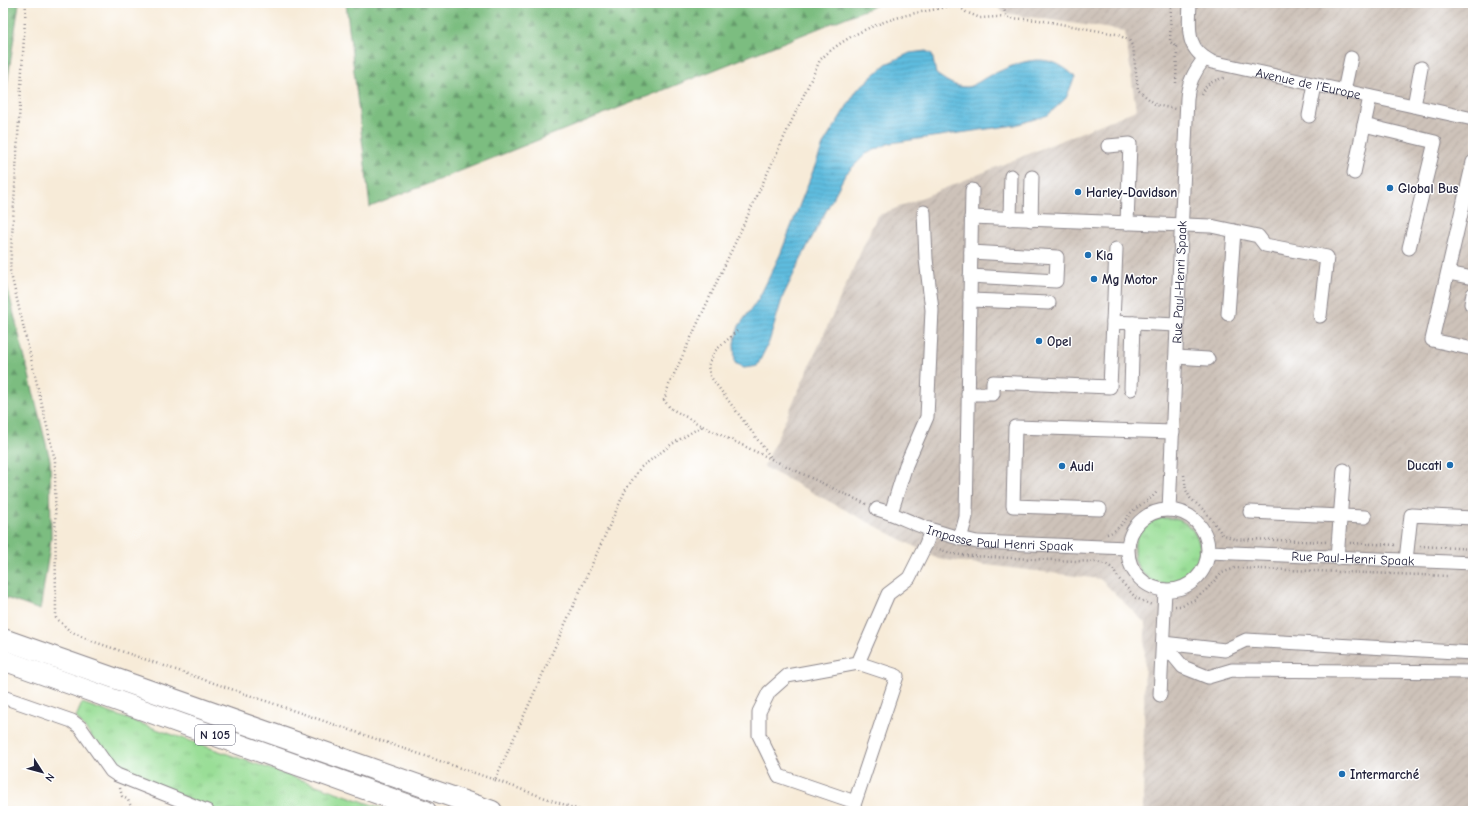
<svg xmlns="http://www.w3.org/2000/svg" width="1476" height="814" font-family="'Comic Neue',sans-serif">
  <defs>
    <pattern id="industrial-furrows" width="10" height="10" patternUnits="userSpaceOnUse"><rect width="10" height="10" fill="#cdc2b9"/><path d="M-1 1l2-2M0 10L10 0M9 11l2-2" fill="none" stroke="#b0a6a0"/></pattern>
    <pattern id="grass-tufts" width="24" height="20" patternUnits="userSpaceOnUse"><rect width="24" height="20" fill="#9ade97"/><path d="M3 7l-1-3M5 7V3M7 7l1-3M15 17l-1-3M17 17v-4M19 17l1-3" fill="none" stroke="#84be83"/></pattern>
    <pattern id="forest-firs" width="22" height="20" patternUnits="userSpaceOnUse"><rect width="22" height="20" fill="#7bbd80"/><path d="M5 1l3.5 6h-7zM16 11l3.5 6h-7z" fill="#64996a"/></pattern>
    <pattern id="water-rules" width="6" height="5" patternUnits="userSpaceOnUse"><rect width="6" height="5" fill="#5fbcde"/><path d="M0 2.5h6" fill="none" stroke="#52a1bf"/></pattern>
  </defs>
  <rect width="100%" height="100%" fill="#fff"/>
  <filter id="ink" filterUnits="userSpaceOnUse"><feTurbulence type="fractalNoise" baseFrequency=".025" numOctaves="2"/><feDisplacementMap in="SourceGraphic" scale="8" xChannelSelector="R" yChannelSelector="G"/><feConvolveMatrix kernelMatrix="1 2 1 2 8 2 1 2 1" color-interpolation-filters="sRGB"/></filter>
  <filter id="wash" filterUnits="userSpaceOnUse"><feTurbulence type="fractalNoise" baseFrequency=".012" numOctaves="4" result="noise"/><feDisplacementMap in="SourceGraphic" scale="16" xChannelSelector="R" yChannelSelector="G"/><feGaussianBlur stdDeviation="0.9" result="paint"/><feColorMatrix in="noise" values="0 0 0 0 0 0 0 0 0 0 0 0 0 0 0 0 0 1.4 0 .05"/><feComposite in="paint" operator="in"/></filter>
  <g filter="url(#wash)">
    <rect width="100%" height="100%" fill="#f7ebd8"/>
    <!-- industrial -->
    <polygon fill="url(#industrial-furrows)" points="993,3 1473,3 1473,811 1143,811 1145,623 1100,579 938,559 764,467 877,216 1136,110 1125,31 1004,13"/>
    <!-- grass -->
    <g fill="url(#grass-tufts)" stroke="#5e8069">
      <circle cx="1167" cy="551" r="33"/>
      <polygon points="82,703 390,811 217,811 118,770 76,717"/>
    </g>
    <!-- forest -->
    <g fill="url(#forest-firs)" stroke="#4e705e">
      <polygon points="3,3 19,3 7,85 3,140"/>
      <polygon points="346,3 882,3 370,207"/>
      <polygon points="3,270 50,460 51,539 40,610 3,597"/>
    </g>
    <!-- water -->
    <path fill="url(#water-rules)" stroke="#406f8c" d="M 926,51 L 932,54 L 936,74 C 945,80 954,87 966,87 C 972,87 980,81 985,78 C 1017,63 1046,47 1075,77 L 1066,98 L 1048,115 L 1015,125 L 890,143 L 866,154 L 845,175 L 808,245 L 783,296 L 769,342 L 757,366 L 744,368 L 735,363 L 734,343 L 739,326 L 759,298 L 780,255 L 824,143 L 857,90 L 886,64 L 910,53 Z"/>
  </g>
  <g filter="url(#ink)">
    <g fill="none" stroke-linecap="round" stroke-linejoin="round">
      <!-- minor casing -->
      <g stroke="#8c868a" stroke-width="15">
        <g id="minor">
          <path id="s1" d="M 1190,3 C 1189,29 1185,49 1212,62 L 1473,119"/>
          <polyline points="1344,91 1351,58"/>
          <polyline points="1414,106 1421,68"/>
          <polyline points="1309,116 1315,85"/>
          <polyline points="1364,125 1435,142 1409,248"/>
          <polyline points="1108,146 1130,144 1127,223"/>
          <polyline points="1473,162 1432,340 1473,349"/>
          <polyline points="1354,173 1370,97"/>
          <polyline points="971,217 1211,226 1258,236 1265,245 1327,257 1320,316"/>
          <polyline points="1010,219 1011,176"/>
          <polyline points="1031,220 1032,177"/>
          <polyline points="1448,273 1473,278"/>
          <polyline points="970,276 1056,281 1057,257 971,252"/>
          <polyline points="970,300 1049,303"/>
          <polyline points="1471,304 1473,294"/>
          <polyline points="1228,314 1234,231"/>
          <polyline points="1113,322 1116,249"/>
          <polyline points="1176,357 1208,359"/>
          <polyline points="1131,389 1133,323"/>
          <polyline points="968,394 993,394 993,382 1110,387 1113,322 1177,325"/>
          <path id="s2" d="M 877,509 C 896,514 913,524 932,530 C 947,535 962,539 977,542 L 1127,548"/>
          <polyline points="1100,509 1013,506 1015,427 1173,432"/>
          <circle cx="1168" cy="550" r="40"/>
          <path id="s3" d="M 1169,510 L 1187,98 C 1188,83 1195,70 1205,58"/>
          <polyline points="1250,512 1365,517"/>
          <polyline points="891,513 906,465 927,417 932,310 926,259 924,212"/>
          <polyline points="960,539 966,517 972,190"/>
          <path id="s4" d="M 1208,552 L 1473,563"/>
          <polyline points="1337,558 1344,470"/>
          <polyline points="1406,560 1411,515 1473,518"/>
          <polyline points="1163,643 1183,667 1208,677 1232,670 1473,672"/>
          <polyline points="1163,643 1225,650 1246,640 1473,653"/>
          <polyline points="858,663 897,676 855,802 779,776 759,735 759,712 769,692 787,676 858,663 888,594 909,578 926,544 931,530"/>
          <polyline points="1160,695 1165,590"/>
          <polyline points="3,697 72,721 80,727 111,771 117,775 207,811"/>
        </g>
      </g>
      <!-- highway casing -->
      <g stroke="#8c868a" stroke-width="22">
        <g id="highway">
          <polyline points="3,639 492,811"/>
          <polyline points="3,660 426,811"/>
        </g>
      </g>
      <!-- path -->
      <g stroke="#8c868a" stroke-width="2.5" stroke-dasharray="1 3" stroke-linecap="butt">
        <polyline points="26,3 10,270 55,460 56,618 70,631 89,640 495,780 625,491 640,468 672,444 702,426"/>
        <polyline points="1002,3 1007,18"/>
        <polyline points="1171,3 1170,42 1177,47"/>
        <polyline points="1176,83 1177,47 1180,45"/>
        <path d="M 1201,94 C 1206,84 1213,80 1224,78"/>
        <polyline points="737,331 715,351 708,366 710,376 772,459"/>
        <polyline points="1184,475 1186,490 1190,498 1206,512 1222,534 1234,539 1249,540"/>
        <path d="M 866,504 L 706,428 L 670,408 L 664,400 L 669,385 L 820,60 C 843,37 876,23 907,15 C 924,11 940,9 956,4 L 966,12 L 980,18 L 996,17 L 1039,20 L 1116,34 L 1129,40 L 1133,47 L 1138,90 L 1156,105 L 1175,109"/>
        <path d="M 1107,534 C 1120,531 1126,516 1135,509 C 1143,502 1152,500 1157,491"/>
        <polyline points="1249,539 1327,542"/>
        <polyline points="1350,543 1397,545"/>
        <polyline points="1420,546 1473,549"/>
        <polyline points="936,548 953,554 971,556 1096,562"/>
        <polyline points="1096,561 1096,562 1106,564 1112,568 1119,579 1136,598 1152,605"/>
        <polyline points="1175,606 1180,606 1194,600 1204,592 1222,573 1235,568 1449,576"/>
        <polyline points="495,780 582,811"/>
        <polyline points="120,788 122,796 128,800 133,811"/>
      </g>
      <!-- minor -->
      <use href="#minor" stroke="#fff" stroke-width="13"/>
      <!-- highway -->
      <use href="#highway" stroke="#fff" stroke-width="20"/>
    </g>
  </g>
  <!-- markers -->
  <g fill="#1f6fb2" stroke="#fff" stroke-width="1.5">
    <circle cx="1390" cy="188" r="4"/>
    <circle cx="1078" cy="192" r="4"/>
    <circle cx="1088" cy="255" r="4"/>
    <circle cx="1094" cy="279" r="4"/>
    <circle cx="1039" cy="341" r="4"/>
    <circle cx="1450" cy="465" r="4"/>
    <circle cx="1062" cy="466" r="4"/>
    <circle cx="1342" cy="774" r="4"/>
  </g>
  <g text-anchor="middle" dominant-baseline="central" stroke-width="3" stroke-linejoin="round" paint-order="stroke">
    <!-- shield labels -->
    <rect fill="#fff" stroke="#646476" stroke-width="1" x="195" y="725" width="40" height="20" rx="3"/>
    <g font-size="12" font-weight="bold" fill="#22223b">
      <text x="215" y="735">N 105</text>
    </g>
    <!-- street labels -->
    <g font-size="13" fill="#22223b" stroke="#fff">
      <text stroke="none"><textPath href="#s1" startOffset="167">Avenue de l'Europe</textPath></text>
      <text stroke="none"><textPath href="#s3" startOffset="228">Rue Paul-Henri Spaak</textPath></text>
      <text stroke="none"><textPath href="#s2" startOffset="128">Impasse Paul Henri Spaak</textPath></text>
      <text stroke="none"><textPath href="#s4" startOffset="145">Rue Paul-Henri Spaak</textPath></text>
    </g>
    <!-- poi labels -->
    <g font-size="13" font-weight="bold" fill="#22223b" stroke="#fff" text-anchor="start">
      <text x="1398" y="188">Global Bus</text>
      <text x="1086" y="192">Harley-Davidson</text>
      <text x="1096" y="255">Kia</text>
      <text x="1102" y="279">Mg Motor</text>
      <text x="1047" y="341">Opel</text>
      <text x="1442" y="465" text-anchor="end">Ducati</text>
      <text x="1070" y="466">Audi</text>
      <text x="1350" y="774">Intermarché</text>
    </g>
  </g>
  <!-- margin -->
  <rect width="1476" height="814" fill="none" stroke="#fff" stroke-width="16"/>
  <!-- north arrow -->
  <g transform="translate(42 772) rotate(126)" stroke="#ffffff" stroke-width="3" paint-order="stroke">
  <path d="M0-3L7 15L0 10L-7 15Z" fill="#22223b"/>
  <text y="-6" font-size="11" font-weight="bold" text-anchor="middle" fill="#22223b">N</text>
  </g>
</svg>
